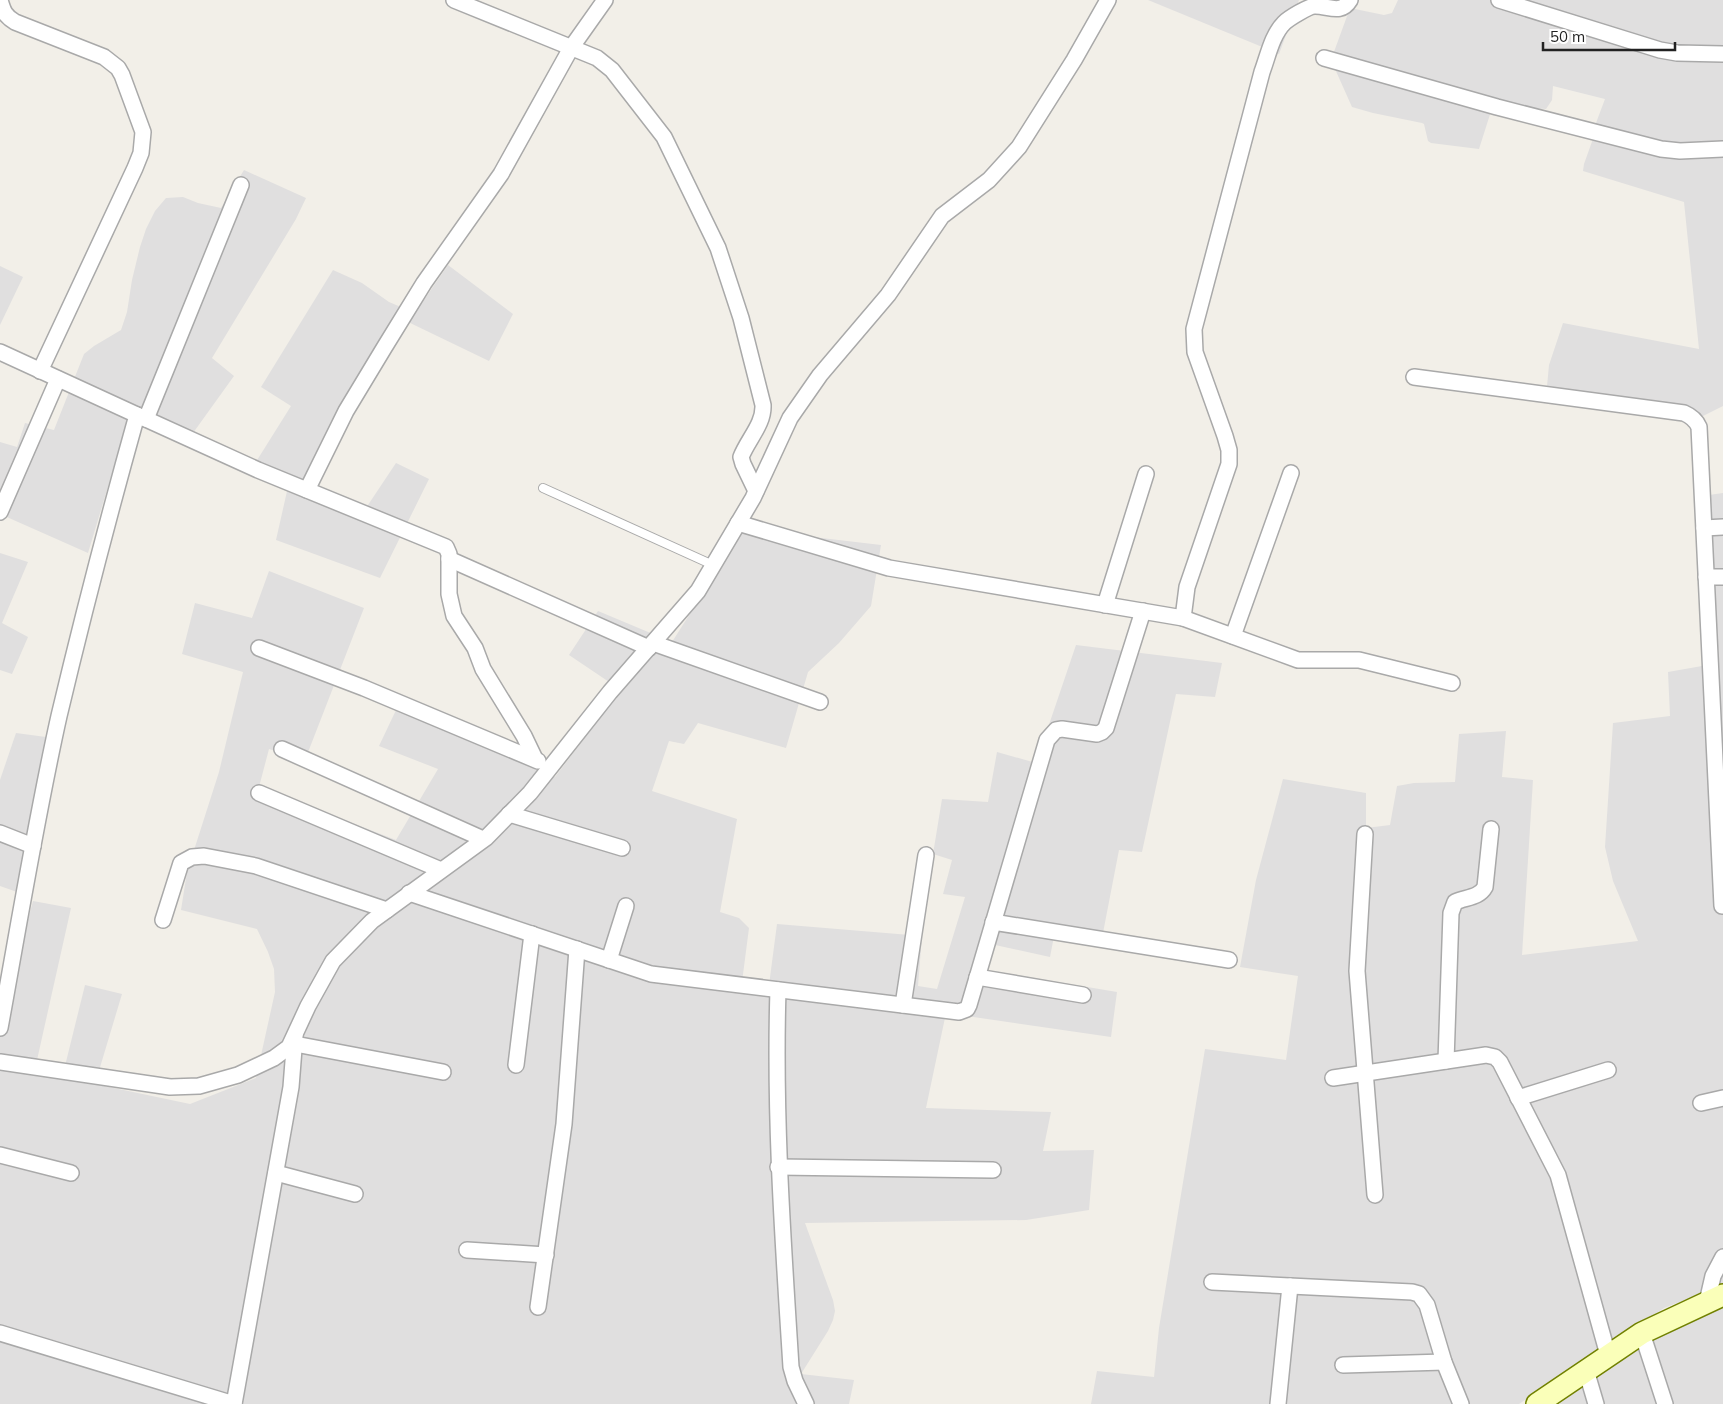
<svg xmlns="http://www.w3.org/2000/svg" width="1723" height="1404" font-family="Mulish,sans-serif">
  <rect width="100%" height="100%" fill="#f2efe8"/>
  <!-- residential -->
  <g fill="#e0dfdf">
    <polygon points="1148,0 1299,0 1279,54"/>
    <polygon points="1398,0 1723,0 1723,406 1693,421 1546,397 1549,365 1563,323 1699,349 1684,202 1583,171 1584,164 1594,136 1596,123 1605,99 1553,86 1552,100 1546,109 1493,105 1479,149 1431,143 1428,141 1424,124 1422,123 1373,113 1352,107 1331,60 1350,8 1384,15 1392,13"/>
    <polygon points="244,170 306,198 296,219 212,358 234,376 193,433 136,409 113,470 88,553 0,514 0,442 17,447 25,423 54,430 84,354 94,346 121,330 127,312 132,280 140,247 146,229 155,211 166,198 183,197 198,203 221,208"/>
    <polygon points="448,265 513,314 489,361 406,321 302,490 360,517 396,463 429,479 380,578 276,540 290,478 254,465 291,406 261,387 333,270 362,283 389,302 415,313"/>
    <polygon points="0,266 23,277 0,325"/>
    <polygon points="1723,493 1723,1285 1664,1308 1519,1404 1091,1404 1097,1371 1154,1377 1159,1328 1205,1049 1286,1060 1298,976 1240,967 1256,880 1283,779 1366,793 1366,828 1390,825 1397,786 1414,783 1455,782 1459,734 1506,731 1502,777 1533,780 1522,955 1638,941 1613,881 1605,847 1613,723 1670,716 1668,672 1719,663 1709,495"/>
    <polygon points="744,529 881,545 871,606 839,643 808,672 786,748 698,723 684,744 669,741 652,791 737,819 720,912 739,918 749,928 742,982 769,985 777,924 922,936 918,986 937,989 965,897 943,894 952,860 933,854 942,799 988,802 997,752 1036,763 1076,645 1222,663 1215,697 1176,694 1142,852 1119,850 1102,938 1055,931 1050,957 986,943 981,969 1117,992 1111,1037 946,1013 926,1108 1051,1112 1043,1151 1094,1150 1089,1210 1026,1220 805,1223 833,1300 835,1311 833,1320 828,1331 801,1374 854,1380 849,1404 0,1404 0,1009 4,1008 33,901 71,908 35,1069 63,1074 85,985 122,994 95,1084 190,1104 256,1078 275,992 274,969 268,952 257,929 181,910 187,872 219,772 243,672 182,654 195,603 252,618 269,571 364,608 305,760 269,749 259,787 396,840 438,769 379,746 397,708 555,777 621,690 569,655 598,611 672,642"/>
    <polygon points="0,553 28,562 2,623 28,637 12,674 0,670"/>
    <polygon points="16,733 46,737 17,892 0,886 0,780"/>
    <polygon points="1723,1305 1723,1404 1559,1404 1600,1374 1698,1313"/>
  </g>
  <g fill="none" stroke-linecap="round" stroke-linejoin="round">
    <!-- lane casing -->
    <g stroke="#a9a9a9" stroke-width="10">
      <polyline id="lane" points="543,488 713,565"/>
    </g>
    <!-- street casing -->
    <g stroke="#a9a9a9" stroke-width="18">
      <g id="street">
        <path d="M 0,0 C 3,11 5,16 15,22 L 104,57 L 118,68 L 122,75 L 143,132 L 141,153 L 135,168 L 40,371"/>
        <path d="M 454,0 L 597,58 L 612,70 L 664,137 L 718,248 L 741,318 L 763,405 C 764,424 748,439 741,457 L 743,464 L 756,491"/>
        <polyline points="1499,0 1660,50 1677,53 1723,54"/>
        <polyline points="1324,58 1497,107 1661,149 1680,151 1723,149"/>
        <path d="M 0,352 L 137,415 C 109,515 83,615 59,716 C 36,819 19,924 0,1028"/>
        <path d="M 1414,377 L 1684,413 C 1691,416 1696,420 1699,427 L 1722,906"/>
        <polyline points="137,415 258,470 446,547 449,554 449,594 454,616 475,648 483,669 524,736 535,759"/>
        <polyline points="146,419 241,185"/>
        <polyline points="307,490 346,411 384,348 424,283 501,174 571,48 605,0"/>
        <polyline points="0,512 58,379"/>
        <polyline points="738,523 889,568 1183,618 1298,660 1359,660 1452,683"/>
        <polyline points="1704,528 1723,527"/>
        <polyline points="449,559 649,648"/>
        <polyline points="1706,577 1723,577"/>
        <polyline points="1105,605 1146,474"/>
        <path d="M 1183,618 L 1187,587 L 1229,464 L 1229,450 L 1225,436 L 1195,352 L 1194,329 L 1262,72 C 1268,56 1272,35 1284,23 C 1289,18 1309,6 1315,6 C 1329,6 1341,15 1350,0"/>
        <polyline points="1233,636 1291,473"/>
        <polyline points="653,643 820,702"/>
        <polyline points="259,648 364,688 538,761"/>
        <polyline points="282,749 483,839"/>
        <polyline points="259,793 441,870"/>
        <polyline points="509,814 622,848"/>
        <polyline points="0,833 33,846"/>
        <polyline points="1365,834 1357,971 1375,1195"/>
        <polyline points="409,893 651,974 959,1012 967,1009 969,1005 1047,740 1056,730 1062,729 1097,734 1102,732 1106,728 1143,611"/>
        <polyline points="163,920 181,863 192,857 204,856 256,866 387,910"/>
        <polyline points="993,922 1229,960"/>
        <polyline points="609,960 626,906"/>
        <polyline points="977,977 1083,995"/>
        <path d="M 778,990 C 774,1116 783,1241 791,1367 L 795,1381 L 806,1404"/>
        <polyline points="903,1005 926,855"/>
        <polyline points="295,1044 443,1072"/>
        <path d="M 1446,1061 L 1451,913 L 1455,902 C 1466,897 1479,898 1485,887 L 1491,829"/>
        <polyline points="0,1062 170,1087 199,1086 238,1075 274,1058 289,1047 308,1006 333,961 372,921 486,838 530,793 610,692 698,591 753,498 790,418 820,375 888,295 942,216 989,180 1019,147 1074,60 1108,0"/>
        <polyline points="516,1065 532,934"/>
        <polyline points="1333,1078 1486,1055 1495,1057 1500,1062 1558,1175 1608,1355"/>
        <polyline points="1518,1098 1608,1070"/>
        <polyline points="1701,1103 1723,1098"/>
        <polyline points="0,1155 71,1173"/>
        <polyline points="778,1167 993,1170"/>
        <polyline points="276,1173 355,1194"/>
        <polyline points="467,1250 546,1255"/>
        <polyline points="1212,1282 1412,1292 1419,1294 1427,1305 1444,1362 1461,1404"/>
        <polyline points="1707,1302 1713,1276 1723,1257"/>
        <polyline points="538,1307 564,1124 577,949"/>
        <polyline points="0,1333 234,1404"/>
        <polyline points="1642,1333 1665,1404"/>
        <polyline points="1343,1365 1444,1362"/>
        <polyline points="1586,1370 1596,1404"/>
        <polyline points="234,1404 291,1087 295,1036"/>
        <polyline points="1278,1404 1290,1286"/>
      </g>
    </g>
    <!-- secondary casing -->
    <g stroke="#718100" stroke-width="24">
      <polyline id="secondary" points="1537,1404 1642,1333 1723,1295"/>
    </g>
    <!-- lane -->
    <use href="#lane" stroke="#fff" stroke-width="8"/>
    <!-- street -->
    <use href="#street" stroke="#fff" stroke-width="15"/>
    <!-- secondary -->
    <use href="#secondary" stroke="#faffb9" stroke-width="21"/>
  </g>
  <!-- scale -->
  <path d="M1543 42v8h132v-8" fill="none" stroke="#222222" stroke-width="2.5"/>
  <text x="1550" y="42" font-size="15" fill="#222222" stroke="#ffffff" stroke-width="4" paint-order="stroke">50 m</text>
</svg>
